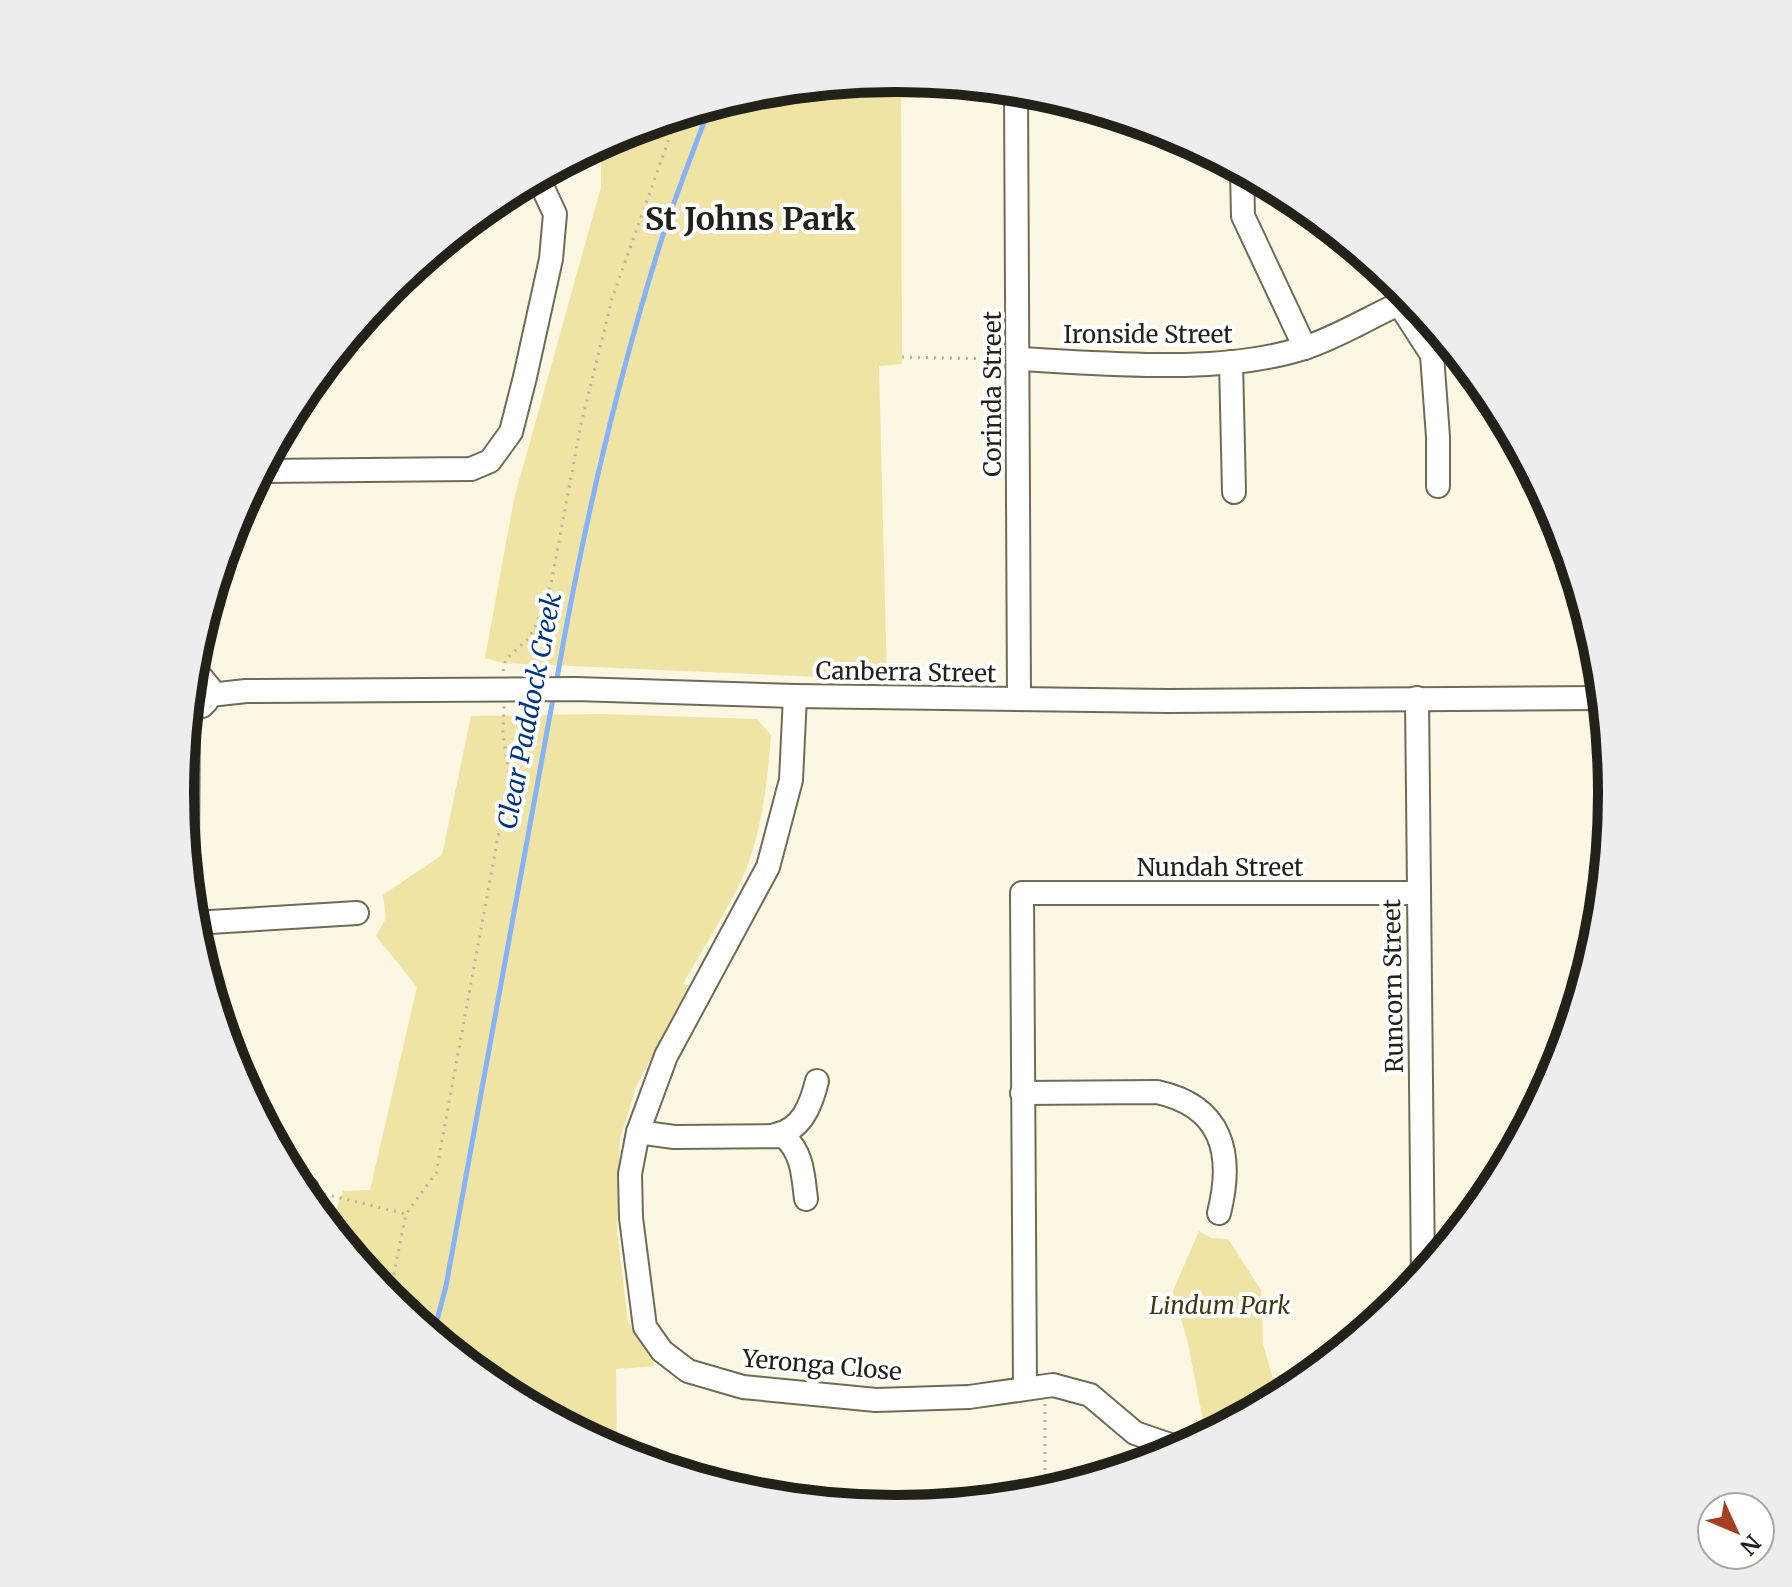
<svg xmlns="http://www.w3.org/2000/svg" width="1792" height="1587" font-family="Merriweather,serif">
  <rect width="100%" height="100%" fill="#fbf7e2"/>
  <!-- park -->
  <g fill="#f0e4a5">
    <polygon points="901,78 902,364 879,366 887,680 503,663 485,658 514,499 601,187 601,144 623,132 757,92"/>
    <path d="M 601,714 L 757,719 L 771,735 C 767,785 762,835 741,881 C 724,916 702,950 683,984 L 689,985 L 636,1087 L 620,1139 L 617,1229 L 628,1322 L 655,1366 L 616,1369 L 617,1452 L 498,1388 L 390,1299 L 326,1221 L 335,1214 L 343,1191 L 370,1190 L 417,987 L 376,936 L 386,918 L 383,895 L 442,855 L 471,716 Z"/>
    <polygon points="1199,1231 1211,1238 1228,1239 1261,1290 1263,1344 1278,1397 1223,1426 1204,1426 1188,1343 1173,1291"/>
  </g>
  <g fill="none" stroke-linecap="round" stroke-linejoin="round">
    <!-- stream -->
    <g stroke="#86b2f8" stroke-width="5">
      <path d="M 556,684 C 582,533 616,384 662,238 C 676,193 694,150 710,106"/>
      <polyline points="433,1335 446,1286 554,693"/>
    </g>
    <!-- minor casing -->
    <g stroke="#6e6b58" stroke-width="26">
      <g id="minor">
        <polyline points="1016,90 1019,699"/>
        <polyline points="1242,171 1243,216 1305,348"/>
        <polyline points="1399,304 1432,355 1438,437 1438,486"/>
        <path d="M 1018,359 C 1106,363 1220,375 1304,348 C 1336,338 1368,318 1399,304 L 1408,295"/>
        <polyline points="1231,362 1234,492"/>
        <polyline points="261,471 471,469 490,461 511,432 525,377 551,259 555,214 541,184 532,181"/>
        <polyline points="192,675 201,677 210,688 207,701 202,706"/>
        <polyline points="210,695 246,691 576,689 795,696 1168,701 1602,698"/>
        <polyline points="795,696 791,780 768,867 666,1056 638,1132 630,1174 631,1218 645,1327 662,1351 688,1371 743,1387 876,1400 969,1397 1053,1385 1090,1395 1135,1433 1176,1447 1184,1447"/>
        <polyline points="1417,698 1423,1274"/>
        <polyline points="187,856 188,713"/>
        <polyline points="193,923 357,913"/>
        <path d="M 1022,1093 L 1157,1092 C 1222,1106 1234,1153 1219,1213"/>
        <path d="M 638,1132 L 674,1137 L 784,1136 C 803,1154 803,1175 806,1199"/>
        <path d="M 775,1135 C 802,1130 811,1105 817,1081"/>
        <polyline points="300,1189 307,1189"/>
        <polyline points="1025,1388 1022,893 1418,893"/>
      </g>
    </g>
    <!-- path -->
    <g stroke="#b5b2a1" stroke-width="3" stroke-dasharray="2 6" stroke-linecap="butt">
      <polyline points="902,357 998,359"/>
      <polyline points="503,671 506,659 529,638 536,625 551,584 581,424 612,299 677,116"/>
      <polyline points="324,1194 406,1214"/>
      <polyline points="389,1298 406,1214 436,1173 509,777 503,732 504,706"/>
      <polyline points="1045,1404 1045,1492"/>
    </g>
    <!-- minor -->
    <use href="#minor" stroke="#fff" stroke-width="22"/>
  </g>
  <g text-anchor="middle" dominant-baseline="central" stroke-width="8" stroke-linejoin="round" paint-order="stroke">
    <!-- street labels -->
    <g font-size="24" fill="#23221a" stroke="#fff">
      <text x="1148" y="334">Ironside Street</text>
      <text transform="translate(992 394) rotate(-90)">Corinda Street</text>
      <text transform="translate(906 672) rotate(1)">Canberra Street</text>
      <text x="1220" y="867">Nundah Street</text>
      <text transform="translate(1393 986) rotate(-91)">Runcorn Street</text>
      <text transform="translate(822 1365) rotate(5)">Yeronga Close</text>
    </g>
    <!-- park labels -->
    <g font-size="24" font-style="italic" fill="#3f3811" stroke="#fff">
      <text x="1220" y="1305">Lindum Park</text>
    </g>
    <!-- water labels -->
    <g font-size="26" font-style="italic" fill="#003685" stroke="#fff">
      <text transform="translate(529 711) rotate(-79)">Clear Paddock Creek</text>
    </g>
    <!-- district labels -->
    <g font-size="32" font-weight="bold" fill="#23221a" stroke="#fff">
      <text x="750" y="219">St Johns Park</text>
    </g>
  </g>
  <!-- crop -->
  <path d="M0 0H1792V1587H0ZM895 92H897A701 701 0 0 1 1598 793V794A701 701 0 0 1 897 1495H895A701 701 0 0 1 194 794V793A701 701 0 0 1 895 92Z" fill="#ededed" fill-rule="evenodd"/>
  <path fill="none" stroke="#23221a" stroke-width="10" d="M895 92H897A701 701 0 0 1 1598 793V794A701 701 0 0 1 897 1495H895A701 701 0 0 1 194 794V793A701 701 0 0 1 895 92Z"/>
  <!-- north arrow -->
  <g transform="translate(1736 1531) rotate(134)"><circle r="38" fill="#ffffff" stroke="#a7a7a3" stroke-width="2"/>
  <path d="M0-6L14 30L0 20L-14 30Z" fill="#a63e20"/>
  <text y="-12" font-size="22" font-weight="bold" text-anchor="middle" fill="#23221a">N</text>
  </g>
</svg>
